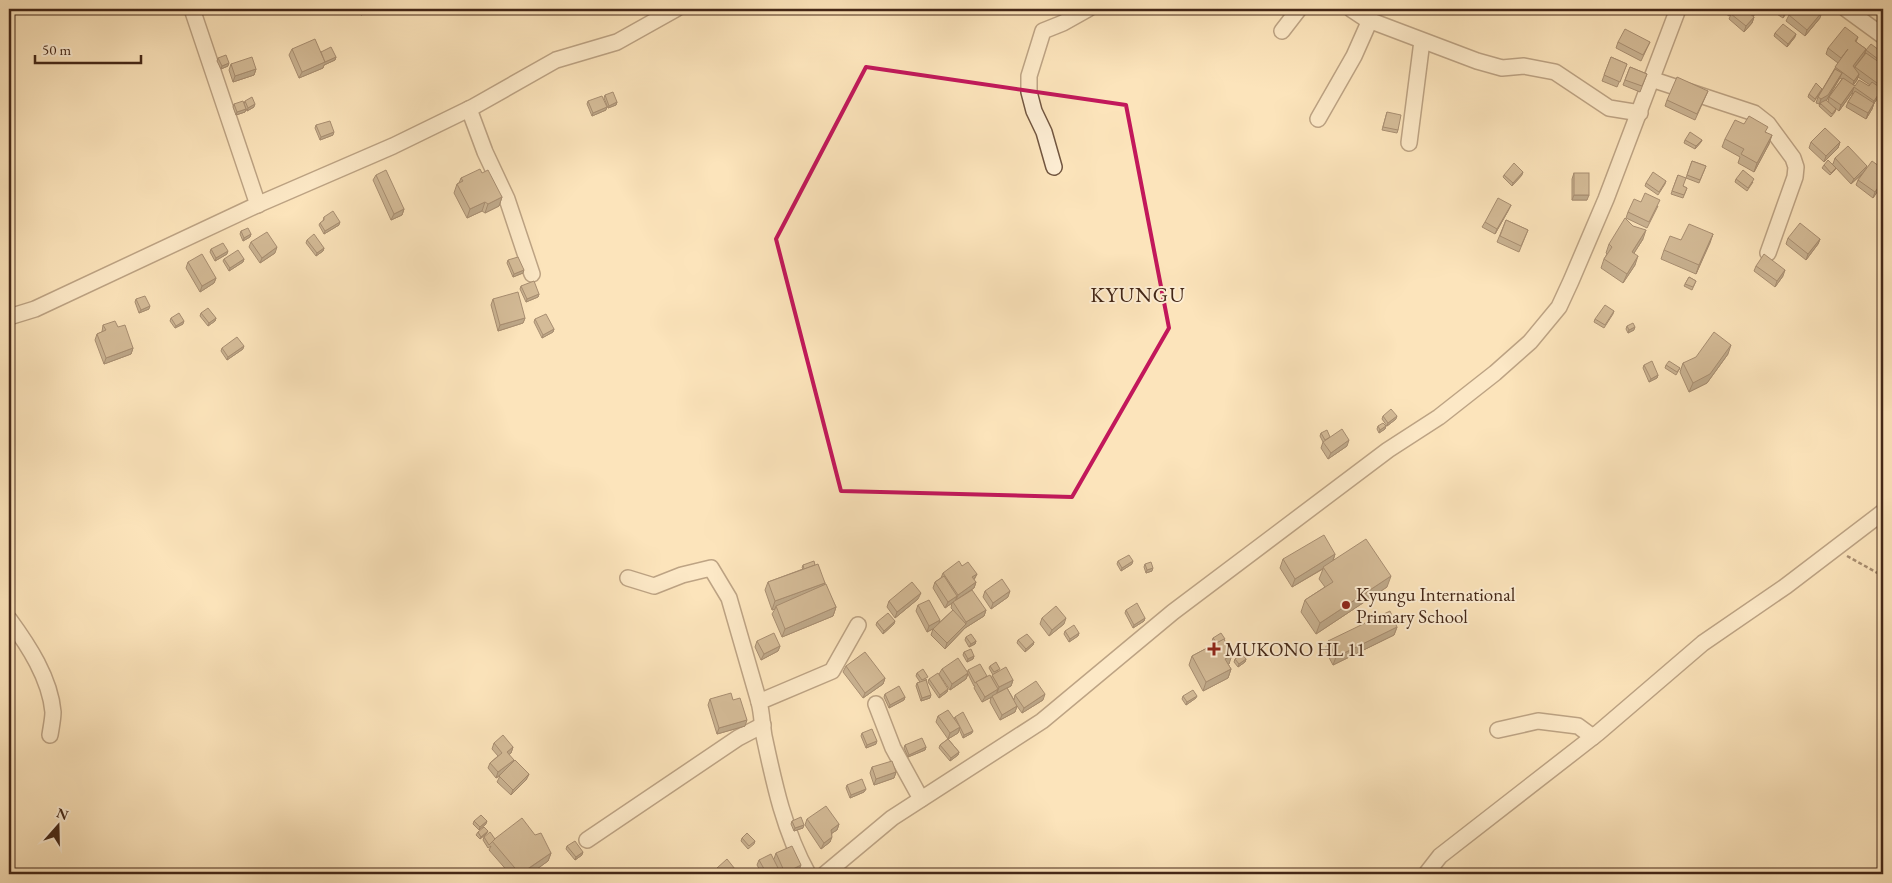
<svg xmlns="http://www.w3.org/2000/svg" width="1892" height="883" font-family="'EB Garamond',serif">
  <rect width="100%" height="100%" fill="#fce4bb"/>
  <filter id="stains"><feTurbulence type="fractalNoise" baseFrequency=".004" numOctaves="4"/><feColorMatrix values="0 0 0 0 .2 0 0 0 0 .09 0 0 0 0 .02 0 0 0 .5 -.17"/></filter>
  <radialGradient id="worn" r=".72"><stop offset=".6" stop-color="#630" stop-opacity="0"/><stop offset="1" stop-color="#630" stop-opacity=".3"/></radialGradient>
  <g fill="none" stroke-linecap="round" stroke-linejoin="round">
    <!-- minor casing -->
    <g stroke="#725640" stroke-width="18">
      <g id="minor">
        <polyline points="192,9 258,205"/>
        <polyline points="1351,9 1366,19 1477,61 1502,68 1524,66 1555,72 1609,108 1640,113"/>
        <polyline points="1846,9 1883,36"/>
        <polyline points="1282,31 1299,9"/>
        <polyline points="1651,79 1754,113 1768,124 1793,158 1796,167 1795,177 1768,253"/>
        <polyline points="469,109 485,152 507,199 532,274"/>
        <polyline points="1318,119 1354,56 1370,20"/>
        <polyline points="1409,143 1422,41"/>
        <polyline points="1054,167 1044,132 1034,111 1029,92 1029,76 1043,31 1063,23 1088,9"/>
        <polyline points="9,317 35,309 259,204 393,146 473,107 556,60 617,42 676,9"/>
        <polyline points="628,578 654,586 682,575 711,568 729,598 759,702"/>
        <path d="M 9,619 C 28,645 50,678 53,712 C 53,719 51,728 50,735"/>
        <polyline points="876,704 893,748 921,799"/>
        <polyline points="1498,730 1538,721 1578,726 1593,737"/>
        <polyline points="587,840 738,738 763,725"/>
        <path d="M 808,874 C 784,831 774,783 764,736 C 762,725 762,713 759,702 L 832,671 L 858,625"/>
        <polyline points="825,874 892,818 1042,721 1173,612 1388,450 1439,417 1495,373 1530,342 1559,307 1571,281 1606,199 1678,9"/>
        <polyline points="1426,874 1440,856 1598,733 1703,643 1786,586 1883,512"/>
      </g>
    </g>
    <!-- path -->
    <polyline stroke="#442717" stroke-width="2.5" stroke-dasharray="4 2.5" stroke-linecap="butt" points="1847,556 1883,576"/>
    <!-- minor -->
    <use href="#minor" stroke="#fdedd3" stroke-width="15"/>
  </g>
  <!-- wall -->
  <g fill="#8d765d" stroke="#442717" fill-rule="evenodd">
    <polygon points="358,9 374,9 361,15"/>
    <polygon points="1649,9 1667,9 1665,13"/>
    <polygon points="1719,9 1759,9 1753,16 1754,17 1752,23 1744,32 1729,19 1731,14 1729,16"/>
    <polygon points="1769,9 1789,9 1783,18"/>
    <polygon points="1818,9 1827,9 1824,13"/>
    <polygon points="1879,9 1883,9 1883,13"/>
    <polygon points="1789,15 1820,18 1805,36 1786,21"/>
    <polygon points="1775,33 1795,37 1787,47 1774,36"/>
    <path d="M 1858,37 L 1856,42 L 1866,49 L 1864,55 L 1854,68 L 1854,69 L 1865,54 L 1866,50 L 1883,53 L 1883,86 L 1881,88 L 1880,95 L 1874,103 L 1872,109 L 1866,119 L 1846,107 L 1848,102 L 1853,94 L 1852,93 L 1839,111 L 1834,107 L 1836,109 L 1835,112 L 1831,117 L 1819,106 L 1820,104 L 1816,103 L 1818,97 L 1838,63 L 1826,54 L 1828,48 ZM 1858,77 L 1870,85 L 1869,86 L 1855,86 L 1853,85 L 1857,80 ZM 1840,78 L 1842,79 L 1829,97 L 1828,102 L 1826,101 Z"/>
    <polygon points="1618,42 1650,42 1641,61 1616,48"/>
    <polygon points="292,49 321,52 336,57 335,60 324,65 323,68 299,78 289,55"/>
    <polygon points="1611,57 1627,64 1617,87 1602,81"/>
    <polygon points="218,58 228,66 221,69 217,61"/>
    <polygon points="231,64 256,69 254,75 233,82 229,70"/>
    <polygon points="1630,67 1647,74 1640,92 1623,85"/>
    <polygon points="1822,89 1814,102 1808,97 1809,94"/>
    <polygon points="1708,91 1695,120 1665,106 1667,100"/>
    <polygon points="1883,91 1883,99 1881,97"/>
    <polygon points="605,95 617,102 616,105 608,108 604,98"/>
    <polygon points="245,101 254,107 247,111 244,104"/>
    <polygon points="588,101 606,110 592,116 587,104"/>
    <polygon points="234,104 246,109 245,112 236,115 233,107"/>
    <polygon points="1387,112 1398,130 1397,133 1382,130"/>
    <polygon points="1744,124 1766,132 1769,144 1754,172 1738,163 1740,157 1722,147 1725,139"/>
    <polygon points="316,125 333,135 320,140 315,128"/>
    <polygon points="1685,140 1702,140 1701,142 1695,149 1684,143"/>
    <polygon points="1811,142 1840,142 1838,148 1824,162 1809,148"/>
    <polygon points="1835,158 1865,171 1883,169 1883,183 1873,198 1856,185 1858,180 1863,173 1851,184 1836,168 1835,170 1830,175 1822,168 1824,165 1833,164"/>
    <polygon points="1692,161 1706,166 1699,183 1686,178"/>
    <polygon points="482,173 502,197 499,206 485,213 482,211 467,218 454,193 457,184 459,183 461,178"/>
    <polygon points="1574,173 1587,200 1572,200 1572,179"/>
    <polygon points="376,175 404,209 402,215 391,220 373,180"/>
    <polygon points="1504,175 1522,175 1512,186 1503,177"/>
    <polygon points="1678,175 1683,186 1687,188 1683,198 1671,194"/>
    <polygon points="1736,179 1753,182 1747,191 1735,182"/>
    <polygon points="1666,181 1665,184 1658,195 1645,186 1646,183"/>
    <polygon points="1641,202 1658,206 1647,228 1626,218 1628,212"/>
    <polygon points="1511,205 1508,211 1495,234 1482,227 1485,222"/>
    <polygon points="324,217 339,225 324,234 319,225 320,223 323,221"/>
    <polygon points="1506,220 1528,230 1519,252 1497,242"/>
    <polygon points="241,231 251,234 250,237 243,241 240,234"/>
    <polygon points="1713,234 1696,274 1661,259 1664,250 1681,240"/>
    <polygon points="1788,238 1820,239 1818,244 1806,260 1786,244"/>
    <polygon points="1643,239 1634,253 1635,265 1623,283 1601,268 1604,259 1607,254 1606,253 1609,244"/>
    <polygon points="307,240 324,248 323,251 316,256 306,243"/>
    <polygon points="251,242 275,253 260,263 249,247"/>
    <polygon points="211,249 227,254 215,261 210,252"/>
    <polygon points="224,259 244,259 243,262 229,271 223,261"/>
    <polygon points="508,260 523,273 513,277 507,263"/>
    <polygon points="188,262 216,278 214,283 200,292 186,268"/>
    <polygon points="1756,266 1783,276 1775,287 1754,271"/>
    <polygon points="1689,277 1696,281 1692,290 1684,286"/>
    <polygon points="521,286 539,294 538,297 526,302 520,289"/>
    <polygon points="136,299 149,309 139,313 135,302"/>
    <polygon points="493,299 525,318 523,323 498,331 491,305"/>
    <polygon points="1614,311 1613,314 1604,328 1594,322 1595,319"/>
    <polygon points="201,313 216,318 215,321 208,326 200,316"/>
    <polygon points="171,318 183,324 175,328 170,321"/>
    <polygon points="535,319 554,329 553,332 542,338 534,322"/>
    <polygon points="103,325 118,327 133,348 131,354 104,364 95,340 97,334 102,332"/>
    <polygon points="1627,326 1634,330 1628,333 1626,329"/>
    <polygon points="222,348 243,349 227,360 221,351"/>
    <polygon points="1728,354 1707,383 1689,392 1680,372 1683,363"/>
    <polygon points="1644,365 1658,375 1657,378 1649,382 1643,368"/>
    <polygon points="1666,365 1680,368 1676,375 1665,368"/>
    <polygon points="1383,416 1396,419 1387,426 1382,419"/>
    <polygon points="1378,426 1386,426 1385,429 1379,433 1377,429"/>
    <polygon points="1321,433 1330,438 1347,446 1328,459 1321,448 1323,442 1320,436"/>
    <polygon points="1335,554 1333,561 1387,587 1316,634 1301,612 1305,600 1325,587 1319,579 1323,569 1292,587 1280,568 1283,559"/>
    <polygon points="1118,561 1132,564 1121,571 1117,564"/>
    <polygon points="1145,564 1152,571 1146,573 1144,567"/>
    <polygon points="803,565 815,565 825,583 825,585 836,607 833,616 782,637 772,614 775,609 772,610 765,590 768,582 803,569 802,568"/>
    <polygon points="962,566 977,574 974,580 976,582 974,588 964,595 986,610 984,616 965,628 945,649 931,635 933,629 935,628 927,632 916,611 918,605 938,624 953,610 951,608 952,603 945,608 933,588 935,582 941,578 943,573"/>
    <polygon points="985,591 1008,597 991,609 983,597"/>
    <polygon points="918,599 895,618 887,607 889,601"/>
    <polygon points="1126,610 1145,618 1144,621 1133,628 1125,613"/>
    <polygon points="1042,618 1064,624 1049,636 1040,624"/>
    <polygon points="877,622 894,624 883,634 876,625"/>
    <polygon points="1397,627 1394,635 1333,665 1325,650 1328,641"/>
    <polygon points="1065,631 1079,633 1078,636 1069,642 1064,634"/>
    <polygon points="966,637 976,641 975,644 969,647 965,640"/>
    <polygon points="1213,638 1225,641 1229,664 1228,664 1231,669 1228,678 1203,691 1189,665 1192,656 1215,644 1212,641"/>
    <polygon points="1018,640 1034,642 1033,645 1025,652 1017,643"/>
    <polygon points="757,641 780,646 778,651 761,660 755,647"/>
    <polygon points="964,652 974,656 973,659 967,662 963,655"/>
    <polygon points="1235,659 1246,659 1245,662 1238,667 1234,662"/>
    <polygon points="846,666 885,678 883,684 863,698 843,672"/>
    <polygon points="990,666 1013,680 1011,686 1007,688 1014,700 1015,695 1043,700 1022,713 1017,706 1015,712 1000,720 990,702 991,697 982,702 974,688 975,686 974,686 968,674 966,679 950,690 939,674 942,669 968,672 968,670 991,678 993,675 989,668"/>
    <polygon points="917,673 927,680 926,680 930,698 921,701 916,686 917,683 920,682 916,676"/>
    <polygon points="929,679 948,689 947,692 939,698 928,682"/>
    <polygon points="885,694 905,697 904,700 889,708 884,697"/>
    <polygon points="1183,696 1196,698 1186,705 1182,699"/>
    <polygon points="710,699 745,726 717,734 708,705"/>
    <polygon points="938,716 954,719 955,717 972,733 963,738 959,729 958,733 948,739 959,752 958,755 950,761 939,748 940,745 948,739 936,722"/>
    <polygon points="862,733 876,744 866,748 861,736"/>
    <polygon points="494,743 513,747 511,753 509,755 512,763 529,774 526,780 511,795 497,782 500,776 496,778 488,768 490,763 498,756 492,749"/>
    <polygon points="905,745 926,747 925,750 908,757 904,748"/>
    <polygon points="872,767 896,772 894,778 874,785 870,773"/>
    <polygon points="847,785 866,789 864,792 850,798 846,788"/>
    <polygon points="807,819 839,824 837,830 832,833 830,842 821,849 805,825"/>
    <polygon points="474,821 486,824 479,830 473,824"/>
    <polygon points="792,821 803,828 794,831 791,824"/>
    <polygon points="488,831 486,834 480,839 476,835 478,832"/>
    <polygon points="535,835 551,853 548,861 530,874 510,874 489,850 491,846 488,848 483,840 484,837 495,839"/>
    <polygon points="742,838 755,841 754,844 748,849 741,841"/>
    <polygon points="567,846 582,855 575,860 566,849"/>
    <polygon points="776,853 799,870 791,874 762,874 757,865 759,860 774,859"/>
    <polygon points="717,868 735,869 734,872 731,874 718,874 716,871"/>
  </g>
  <!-- shaded-wall -->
  <g fill="#73604c" stroke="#442717">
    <polygon points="369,9 374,9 361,15 362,12"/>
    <polygon points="1757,9 1759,9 1752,18 1754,12"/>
    <polygon points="1786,9 1789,9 1783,18"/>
    <polygon points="1822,12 1820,18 1805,36 1807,30"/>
    <polygon points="1754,17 1752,23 1744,32 1746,26"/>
    <polygon points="1796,34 1795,37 1787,47 1788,44"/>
    <polygon points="1866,49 1864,55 1851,72 1853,66"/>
    <polygon points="336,57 335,60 324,65 323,68 299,78 302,72"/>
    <polygon points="229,63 228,66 221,69 222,66"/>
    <polygon points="256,69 254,75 233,82 235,76"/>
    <polygon points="1842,73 1839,79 1826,101 1819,105 1821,99"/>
    <polygon points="1859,74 1857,80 1852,87 1854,81"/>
    <polygon points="1854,87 1852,93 1839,111 1841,105"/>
    <polygon points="1882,89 1880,95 1872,106 1874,101"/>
    <polygon points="617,102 616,105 608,108 609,106"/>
    <polygon points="1874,103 1872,109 1866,119 1868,113"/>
    <polygon points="255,104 254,107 247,111 248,108"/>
    <polygon points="607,107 606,110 592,116 593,113"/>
    <polygon points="246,109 245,112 236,115 237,112"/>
    <polygon points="334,132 333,135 320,140 321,137"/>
    <polygon points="1772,135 1769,144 1754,172 1757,163"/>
    <polygon points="1702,140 1701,142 1695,149 1696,146"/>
    <polygon points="1840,142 1838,148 1824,162 1826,156"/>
    <polygon points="1867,166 1864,172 1851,184 1854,179"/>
    <polygon points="1523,172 1522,175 1512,186 1513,183"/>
    <polygon points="1883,180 1883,183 1873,198 1875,192"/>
    <polygon points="1574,195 1589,195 1587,200 1572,200"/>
    <polygon points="502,197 499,206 485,213 488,204"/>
    <polygon points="485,202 482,211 467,218 470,209"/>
    <polygon points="1511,205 1508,211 1495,234 1497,229"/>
    <polygon points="404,209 402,215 391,220 394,214"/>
    <polygon points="340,222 339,225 324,234 325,231"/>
    <polygon points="1646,230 1643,239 1629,261 1632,252"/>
    <polygon points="251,234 250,237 243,241 244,238"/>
    <polygon points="1713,234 1710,243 1696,274 1699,265"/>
    <polygon points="1820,239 1818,244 1806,260 1808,254"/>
    <polygon points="277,247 275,253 260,263 262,258"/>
    <polygon points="324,248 323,251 316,256 317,253"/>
    <polygon points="228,251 227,254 215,261 216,258"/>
    <polygon points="1638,256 1635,265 1623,283 1627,274"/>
    <polygon points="244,259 243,262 229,271 230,268"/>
    <polygon points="524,270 523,273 513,277 514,274"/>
    <polygon points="1785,270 1783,276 1775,287 1777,281"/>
    <polygon points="216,278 214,283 200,292 202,286"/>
    <polygon points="539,294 538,297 526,302 527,299"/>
    <polygon points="150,306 149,309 139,313 141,310"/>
    <polygon points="216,318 215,321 208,326 209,323"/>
    <polygon points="525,318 523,323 498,331 500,325"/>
    <polygon points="184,321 183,324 175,328 176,326"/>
    <polygon points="1635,327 1634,330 1628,333 1629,330"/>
    <polygon points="554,329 553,332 542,338 543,335"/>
    <polygon points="1731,345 1728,354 1707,383 1689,392 1693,383"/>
    <polygon points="244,346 243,349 227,360 228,357"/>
    <polygon points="133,348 131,354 104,364 106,358"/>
    <polygon points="1658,375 1657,378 1649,382 1651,379"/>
    <polygon points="1397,416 1396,419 1387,426 1388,423"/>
    <polygon points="1386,426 1385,429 1379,433 1380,430"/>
    <polygon points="1349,440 1347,446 1328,459 1331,453"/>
    <polygon points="1335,554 1332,563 1292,587 1295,579"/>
    <polygon points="1133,561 1132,564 1121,571 1122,568"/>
    <polygon points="1153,568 1152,571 1146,573 1147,570"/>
    <polygon points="977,574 974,579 970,583 972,577"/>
    <polygon points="1391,576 1387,587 1316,634 1320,623"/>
    <polygon points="976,582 974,588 956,600 958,595"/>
    <polygon points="825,583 822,592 776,606 775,609 772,610 775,601"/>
    <polygon points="1010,591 1008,597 991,609 993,603"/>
    <polygon points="921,593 918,599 895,618 897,612"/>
    <polygon points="957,596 955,602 953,602 952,603 945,608 948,602"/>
    <polygon points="836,607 833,616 782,637 785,629"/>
    <polygon points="986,610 984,616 965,628 945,649 947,643 966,624 966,622"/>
    <polygon points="1066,618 1064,624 1049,636 1052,630"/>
    <polygon points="1145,618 1144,621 1133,628 1134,625"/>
    <polygon points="940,620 938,626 927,632 929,626"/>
    <polygon points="895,621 894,624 883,634 884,631"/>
    <polygon points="1397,627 1394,635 1333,665 1336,657"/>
    <polygon points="1079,633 1078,636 1069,642 1070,639"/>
    <polygon points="976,641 975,644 969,647 971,644"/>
    <polygon points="1034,642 1033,645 1025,652 1026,649"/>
    <polygon points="780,646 778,651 761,660 764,654"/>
    <polygon points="1232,655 1229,664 1222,667 1225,659"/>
    <polygon points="974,656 973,659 967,662 968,659"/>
    <polygon points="1246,659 1245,662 1238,667 1239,664"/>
    <polygon points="1231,669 1228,678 1203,691 1206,682"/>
    <polygon points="968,673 966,679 950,690 952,684"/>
    <polygon points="885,678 883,684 863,698 865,693"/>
    <polygon points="1013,680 1011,686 997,693 999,687"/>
    <polygon points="948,689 947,692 939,698 940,695"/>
    <polygon points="998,689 996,695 982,702 985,697"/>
    <polygon points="1045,694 1043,700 1022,713 1024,708"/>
    <polygon points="931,695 930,698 921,701 922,698"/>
    <polygon points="1197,696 1196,698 1186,705 1187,702"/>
    <polygon points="905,697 904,700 889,708 890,705"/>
    <polygon points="1017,706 1015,712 1000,720 1002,715"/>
    <polygon points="747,720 745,726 717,734 719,728"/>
    <polygon points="960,727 958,733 948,739 950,733"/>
    <polygon points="973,731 972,733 963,738 964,735"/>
    <polygon points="877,741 876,744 866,748 867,745"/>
    <polygon points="513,747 511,753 505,758 507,752"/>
    <polygon points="926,747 925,750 908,757 909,755"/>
    <polygon points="959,752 958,755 950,761 951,758"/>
    <polygon points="514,760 511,766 496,778 498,772"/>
    <polygon points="896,772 894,778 874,785 876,779"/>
    <polygon points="529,774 526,780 511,795 513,790"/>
    <polygon points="866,789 864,792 850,798 851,795"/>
    <polygon points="487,821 486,824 479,830 480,827"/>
    <polygon points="839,824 837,830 829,835 831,830"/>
    <polygon points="804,825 803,828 794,831 795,828"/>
    <polygon points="488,831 486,834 480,839 481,837"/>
    <polygon points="832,837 830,842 821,849 824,843"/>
    <polygon points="583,852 582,855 575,860 576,857"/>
    <polygon points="551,853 548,861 530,874 521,874"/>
    <polygon points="801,865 799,870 791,874 784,874 785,873"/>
  </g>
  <!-- building -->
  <g fill="#a4896c" stroke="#442717">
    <polygon points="361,9 369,9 362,12"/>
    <polygon points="1724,9 1734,9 1730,13"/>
    <polygon points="1735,9 1744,9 1754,17 1746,26 1731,14"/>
    <polygon points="1749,9 1757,9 1754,12"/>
    <polygon points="1794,9 1817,9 1822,12 1807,30 1789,15"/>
    <polygon points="1783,24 1796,34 1788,44 1775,33"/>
    <polygon points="1845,27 1858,37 1855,41 1866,49 1853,66 1859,74 1854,81 1835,67 1848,49 1841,58 1828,48"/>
    <polygon points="1625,29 1650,42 1643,55 1618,42"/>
    <polygon points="315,39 325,62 302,72 292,49"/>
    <polygon points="1871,44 1883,53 1883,63 1866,50"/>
    <polygon points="331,47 336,57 325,62 321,52"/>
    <polygon points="1866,53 1883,65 1883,83 1881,86 1855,67"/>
    <polygon points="226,55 229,63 222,66 218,58"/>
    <polygon points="252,57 256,69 235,76 231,64"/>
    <polygon points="1611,57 1627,64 1620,82 1604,75"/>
    <polygon points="1630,67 1647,74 1642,86 1625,80"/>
    <polygon points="1835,69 1842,73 1828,95 1821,99 1818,97"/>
    <polygon points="1677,77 1708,91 1697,114 1667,100"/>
    <polygon points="1843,78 1855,86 1859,80 1869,86 1872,82 1882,89 1874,101 1854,87 1841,105 1829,97"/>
    <polygon points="1816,83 1822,89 1815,99 1809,94"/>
    <polygon points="1855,91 1874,103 1868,113 1848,102"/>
    <polygon points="613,92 617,102 609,106 605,95"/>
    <polygon points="602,96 607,107 593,113 588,101"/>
    <polygon points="252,97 255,104 248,108 245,101"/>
    <polygon points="1826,100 1836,109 1832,114 1820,103"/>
    <polygon points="243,101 246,109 237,112 234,104"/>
    <polygon points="1387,112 1401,115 1398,130 1383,127"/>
    <polygon points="1749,116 1768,127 1765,132 1772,135 1757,163 1741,154 1744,149 1725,139 1735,120 1744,124"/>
    <polygon points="330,121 334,132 321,137 316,125"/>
    <polygon points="1825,128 1840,142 1826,156 1811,142"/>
    <polygon points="1690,132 1702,140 1696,146 1685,140"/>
    <polygon points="1848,146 1867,166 1854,179 1835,158"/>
    <polygon points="1828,160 1836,168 1831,173 1824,165"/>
    <polygon points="1692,161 1706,166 1700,180 1687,175"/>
    <polygon points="1872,161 1883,169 1883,180 1875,192 1858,180"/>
    <polygon points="1514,163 1523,172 1513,183 1504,175"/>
    <polygon points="480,169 482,173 488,170 502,197 488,204 485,202 470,209 457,184 463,181 461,178"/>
    <polygon points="386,170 404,209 394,214 376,175"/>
    <polygon points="1743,170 1754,179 1748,188 1736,179"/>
    <polygon points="1653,172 1666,181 1659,192 1646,183"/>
    <rect x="1574" y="173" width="15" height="22"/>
    <polygon points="1678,175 1686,178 1683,186 1687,188 1684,195 1672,191"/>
    <polygon points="1645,193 1660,200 1649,222 1628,212 1634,199 1641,202"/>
    <polygon points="1498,198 1511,205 1497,229 1485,222"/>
    <polygon points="333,211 340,222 325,231 320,223 324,220 324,217"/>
    <polygon points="1625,218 1633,226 1646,230 1632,252 1638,256 1627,274 1604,259 1612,247 1609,244"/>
    <polygon points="1506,220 1528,230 1521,246 1500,236"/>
    <polygon points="1800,223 1820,239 1808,254 1788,238"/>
    <polygon points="1689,224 1713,234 1699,265 1664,250 1670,236 1681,240"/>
    <polygon points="248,228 251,234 244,238 241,231"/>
    <polygon points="267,232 277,247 262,258 251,242"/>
    <polygon points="314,234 324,248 317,253 307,240"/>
    <polygon points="223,243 228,251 216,258 211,249"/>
    <polygon points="238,250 244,259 230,268 224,259"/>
    <polygon points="202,254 216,278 202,286 188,262"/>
    <polygon points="1764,254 1785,270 1777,281 1756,266"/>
    <polygon points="518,257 524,270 514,274 508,260"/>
    <polygon points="1689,277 1696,281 1693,287 1685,284"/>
    <polygon points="534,281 539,294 527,299 521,286"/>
    <polygon points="518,292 525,318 500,325 493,299"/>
    <polygon points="145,296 150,306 141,310 136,299"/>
    <polygon points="1605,305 1614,311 1605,325 1595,319"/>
    <polygon points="208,308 216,318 209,323 201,313"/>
    <polygon points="179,313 184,321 176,326 171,318"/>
    <polygon points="546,314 554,329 543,335 535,319"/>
    <polygon points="115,321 118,327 125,325 133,348 106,358 97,334 106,330 103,325"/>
    <polygon points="1633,323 1635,327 1629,330 1627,326"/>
    <polygon points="1714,332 1731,345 1710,374 1693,383 1683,363 1696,357"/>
    <polygon points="237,337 244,346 228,357 222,348"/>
    <polygon points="1652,361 1658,375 1651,379 1644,365"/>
    <polygon points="1669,361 1680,368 1677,372 1666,365"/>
    <polygon points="1391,409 1397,416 1388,423 1383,416"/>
    <polygon points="1383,423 1386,426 1380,430 1378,426"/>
    <polygon points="1342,429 1349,440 1331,453 1323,442"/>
    <polygon points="1327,430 1330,437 1325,440 1321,433"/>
    <polygon points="1324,535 1335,554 1295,579 1283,559"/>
    <polygon points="1366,539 1391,576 1320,623 1305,600 1333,582 1323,567"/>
    <polygon points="1129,555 1133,561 1122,568 1118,561"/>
    <polygon points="814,561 815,565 804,569 803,565"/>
    <polygon points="959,561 962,566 968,562 977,574 972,577 976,582 958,595 943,573"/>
    <polygon points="1151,562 1153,568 1147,570 1145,564"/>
    <polygon points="818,564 825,583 775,601 768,582"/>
    <polygon points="944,576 957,596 948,602 935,582"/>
    <polygon points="1002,579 1010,591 993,603 985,591"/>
    <polygon points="912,582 921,593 897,612 889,601"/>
    <polygon points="826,584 836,607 785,629 776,606"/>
    <polygon points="972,590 986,610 966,622 953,602"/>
    <polygon points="929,600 940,620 929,626 918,605"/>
    <polygon points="1137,603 1145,618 1134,625 1126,610"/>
    <polygon points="1056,606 1066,618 1052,630 1042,618"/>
    <polygon points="953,610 966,624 947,643 933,629"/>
    <polygon points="1390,611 1397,627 1336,657 1328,641"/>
    <polygon points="888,613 895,621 884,631 877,622"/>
    <polygon points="1074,625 1079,633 1070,639 1065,631"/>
    <polygon points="774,633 780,646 764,654 757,641"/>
    <polygon points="1221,633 1225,639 1217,643 1213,638"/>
    <polygon points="971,634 976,641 971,644 966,637"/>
    <polygon points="1027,634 1034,642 1026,649 1018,640"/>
    <polygon points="1224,639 1232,655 1225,659 1231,669 1206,682 1192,656"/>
    <polygon points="971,649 974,656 968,659 964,652"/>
    <polygon points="865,652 885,678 865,693 846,666"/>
    <polygon points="1242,654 1246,659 1239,664 1235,659"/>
    <polygon points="958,658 968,673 952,684 942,669"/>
    <polygon points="996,662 1000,669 994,672 990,666"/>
    <polygon points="980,664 987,676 975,683 968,670"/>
    <polygon points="1006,667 1013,680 999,687 992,675"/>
    <polygon points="923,669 928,677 922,680 917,673"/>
    <polygon points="938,673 948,689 940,695 929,679"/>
    <polygon points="990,675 998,689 985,697 976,682"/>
    <polygon points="926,680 931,695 922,698 917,683"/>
    <polygon points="1036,681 1045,694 1024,708 1015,695"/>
    <polygon points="899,686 905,697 890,705 885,694"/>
    <polygon points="1007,688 1017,706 1002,715 992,696"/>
    <polygon points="1193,690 1197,696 1187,702 1183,696"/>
    <polygon points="731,693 733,700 740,698 747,720 719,728 710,699"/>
    <polygon points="948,710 960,727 950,733 938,716"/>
    <polygon points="963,712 973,731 964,735 955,717"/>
    <polygon points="872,729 877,741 867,745 862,733"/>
    <polygon points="503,735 513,747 507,752 514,760 498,772 490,763 502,753 494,743"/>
    <polygon points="922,738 926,747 909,755 905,745"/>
    <polygon points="948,739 959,752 951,758 940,745"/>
    <polygon points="515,760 529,774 513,790 499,776"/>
    <polygon points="892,761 896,772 876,779 872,767"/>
    <polygon points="862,779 866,789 851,795 847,785"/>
    <polygon points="826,806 839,824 831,830 832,837 824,843 807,819"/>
    <polygon points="481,815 487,821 480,827 474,821"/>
    <polygon points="801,817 804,825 795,828 792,821"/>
    <polygon points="522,818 535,835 541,833 551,853 520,874 492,841"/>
    <polygon points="484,827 488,831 481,837 478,832"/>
    <polygon points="490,832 495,839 489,845 484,837"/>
    <polygon points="747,833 755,841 749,846 742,838"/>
    <polygon points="575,841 583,852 576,857 567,846"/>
    <polygon points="792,846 801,865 785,873 776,853"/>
    <polygon points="771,854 781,874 767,874 759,860"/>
    <polygon points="727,859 735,869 729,874 722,874 717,868"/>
    <polygon points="1467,869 1476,874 1464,874"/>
    <polygon points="538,870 540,874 531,874"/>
  </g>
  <!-- marked area -->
  <path d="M0 0H1892V883H0ZM 866,67 L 1126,105 L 1169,328 L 1072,497 L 841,491 L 776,239 Z" fill="#fce4bb" fill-opacity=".55" fill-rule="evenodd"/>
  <path fill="none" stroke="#c2185b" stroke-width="4" stroke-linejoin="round" d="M 866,67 L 1126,105 L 1169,328 L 1072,497 L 841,491 L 776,239 Z"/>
  <!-- markers -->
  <g fill="#8f2418" stroke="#fdedd3" stroke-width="2">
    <circle cx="1346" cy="605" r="5"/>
    <path d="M1211.5 641.5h5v5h5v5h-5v5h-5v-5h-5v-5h5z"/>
  </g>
  <g text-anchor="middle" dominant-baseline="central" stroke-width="4" stroke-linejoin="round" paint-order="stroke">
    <!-- poi labels -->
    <g font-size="19" fill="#442717" stroke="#fdedd3" text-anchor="start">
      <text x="1356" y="594">Kyungu International<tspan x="1356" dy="22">Primary School</tspan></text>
      <text x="1225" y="649">MUKONO HL 11</text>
    </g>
    <!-- quarter labels -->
    <g font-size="21" letter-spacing="1" fill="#442717" stroke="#fdedd3">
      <text x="1138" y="294">KYUNGU</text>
    </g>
  </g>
  <!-- margin -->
  <rect width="1892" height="883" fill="none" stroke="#fce4bb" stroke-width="30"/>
  <rect x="10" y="10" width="1872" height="863" fill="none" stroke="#442717" stroke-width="2.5"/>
  <rect x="15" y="15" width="1862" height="853" fill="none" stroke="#442717"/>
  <!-- north arrow -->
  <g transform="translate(58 826) rotate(20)" stroke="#fdedd3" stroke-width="4" paint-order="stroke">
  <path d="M0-4L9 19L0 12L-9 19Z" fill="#442717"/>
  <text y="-8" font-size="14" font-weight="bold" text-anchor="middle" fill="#442717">N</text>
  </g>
  <!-- scale -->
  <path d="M35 55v8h106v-8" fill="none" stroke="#442717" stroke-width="2.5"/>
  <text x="42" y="55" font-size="15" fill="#442717" stroke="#fdedd3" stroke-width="4" paint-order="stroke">50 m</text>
  <rect width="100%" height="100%" filter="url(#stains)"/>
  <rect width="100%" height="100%" fill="url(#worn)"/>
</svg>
